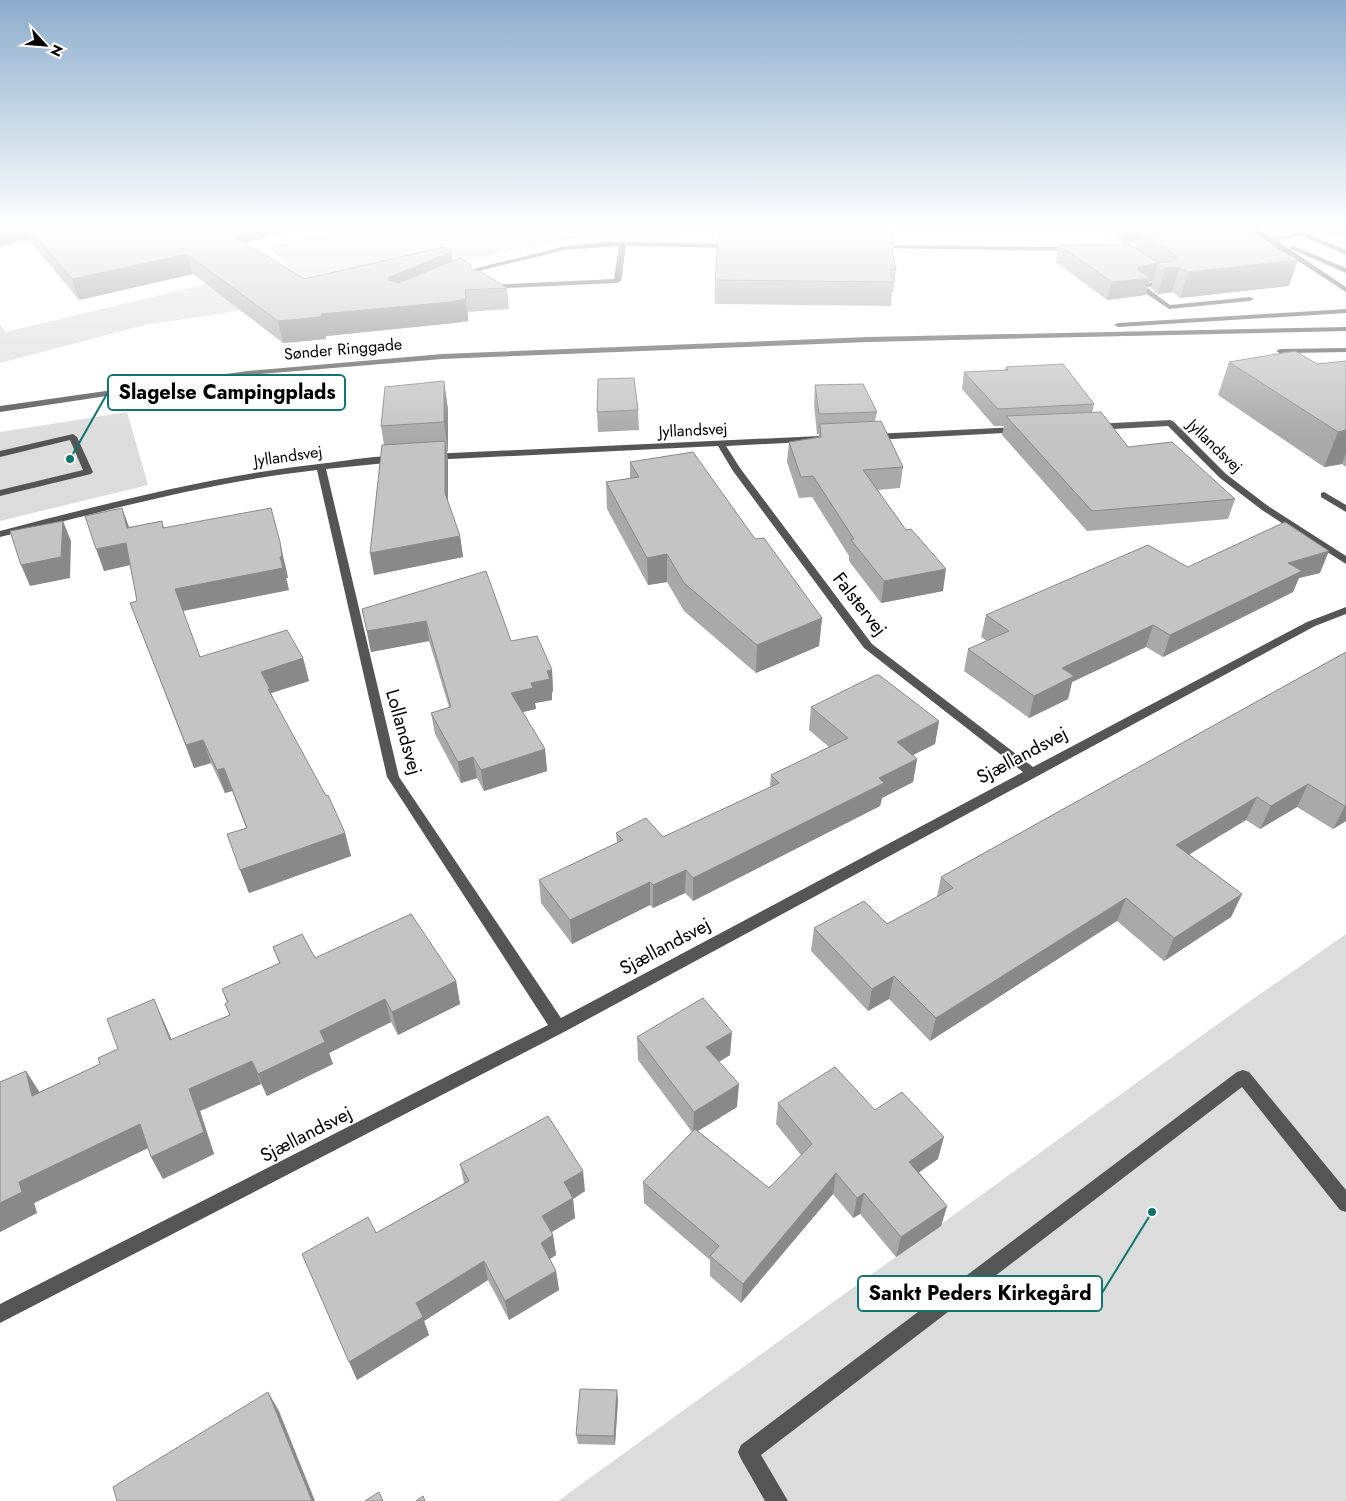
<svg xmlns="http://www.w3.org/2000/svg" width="1346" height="1501" font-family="Jost,sans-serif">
  <rect width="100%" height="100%" fill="#fff"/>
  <!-- green -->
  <g fill="#dcdcdc">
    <polygon points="348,228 683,228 675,238 572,238 220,314 149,324 0,363 0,324 6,332 289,264 268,248"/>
    <polygon points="127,412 148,485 0,521 0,432"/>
    <polygon points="1346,934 1346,1501 558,1501 1233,1013"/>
  </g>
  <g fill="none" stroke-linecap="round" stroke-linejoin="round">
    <!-- minor -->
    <g fill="#555" fill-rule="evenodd">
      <polygon points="1247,228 1255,228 1271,237 1304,232 1346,250 1346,255 1303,236 1276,240 1346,287 1346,292 1256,234 1232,236 1229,234 1250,231"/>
      <polygon points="609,242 735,244 738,246 735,248 626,246 621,281 617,283 488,289 484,287 488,285 614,279 619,246 565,250 458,276 454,274 565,246"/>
      <polygon points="877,245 1075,247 1078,249 1075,251 875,248 874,247"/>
      <polygon points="1293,246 1346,268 1346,273 1291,249 1290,248"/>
      <polygon points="1163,280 1168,281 1168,285 1146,287 1170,305 1250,297 1254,299 1250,301 1169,309 1135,286"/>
      <polygon points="1346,309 1346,313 1118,327 1114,325 1118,323"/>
      <polygon points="1346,327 1346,331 868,342 442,359 247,375 0,412 0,406 247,371 442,354 868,337"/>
      <polygon points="1346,348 1346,352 1289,353 1300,360 1300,364 1297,364 1276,351 1280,349"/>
      <polygon points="1170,420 1173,421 1226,474 1268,506 1346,556 1346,564 1262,510 1220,478 1168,426 1095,430 1091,427 1095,424"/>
      <polygon points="1020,427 1024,430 1023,432 873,440 869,437 873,434"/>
      <polygon points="73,434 77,437 93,472 91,474 0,496 0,490 83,470 70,440 0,457 0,451"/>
      <path d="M 820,436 L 823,437 L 823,441 L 726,446 L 740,468 L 872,644 L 1033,767 L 1307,622 L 1346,607 L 1346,614 L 1315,626 L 564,1032 L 0,1323 L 0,1304 L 548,1025 L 387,777 L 317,470 C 209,482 105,511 0,537 L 0,531 C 108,503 216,475 327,463 C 344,461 385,454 399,457 L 401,459 L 396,462 L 326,469 L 399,777 L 561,1018 L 1023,772 L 864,648 L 733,471 L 718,446 L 430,460 L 425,457 L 430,454 Z"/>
      <polygon points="1324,492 1346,505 1346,512 1321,497 1321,493"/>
      <polygon points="1243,1070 1249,1072 1346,1190 1346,1212 1340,1210 1242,1087 761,1455 788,1501 765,1501 741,1459 738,1452 741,1445 1237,1072"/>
    </g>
  </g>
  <!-- wall -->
  <g fill="#a9a9a9">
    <polygon points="0,228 302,228 247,242 247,243 304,279 451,252 452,261 472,269 507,288 509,309 468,312 468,321 454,323 326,336 326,339 283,343 193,274 79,300 29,240 0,246"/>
    <polygon points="719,228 888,228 895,243 893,256 896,269 893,292 892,292 891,306 715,304 715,280"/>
    <rect x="916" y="228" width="55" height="2"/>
    <polygon points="1102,228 1245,228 1244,230 1289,286 1180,298 1172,292 1158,294 1151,288 1153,281 1149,282 1146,295 1107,300 1056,262 1059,245 1135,248 1137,241 1124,243"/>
    <polygon points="1316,228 1346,228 1324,236"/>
    <polygon points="1346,361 1346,467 1342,464 1324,467 1218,395 1229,362 1317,364"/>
    <polygon points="1006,367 1094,404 1092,413 1128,447 1235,499 1228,519 1087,531 1002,435 1004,426 994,426 962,389 964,372 1005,370"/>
    <polygon points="444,381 448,410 448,451 447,452 448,461 448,502 460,536 463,557 374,575 384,445 381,426"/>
    <polygon points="815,385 877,412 875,421 903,467 900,488 878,490 943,591 881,603 849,561 849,556 812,497 799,498 787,462 789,442 818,437 819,434 817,434 814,405"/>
    <polygon points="638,410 639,430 598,432 597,412"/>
    <polygon points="630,462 755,539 822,618 819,646 756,673 684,611 667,582 648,585 607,509 606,482 630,478"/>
    <polygon points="122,508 129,527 162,521 164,528 285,563 288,578 286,578 289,590 183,611 200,657 303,658 309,681 271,693 273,698 345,833 351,856 249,893 227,834 246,828 232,791 225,793 211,763 194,768 130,603 137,601 130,565 104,571"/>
    <polygon points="1188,567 1320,573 1299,578 1293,592 1163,657 1146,647 1072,682 1068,699 1029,718 964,671 968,649 987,641 981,637 986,615"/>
    <polygon points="362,609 511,641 552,670 553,692 552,692 552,700 535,703 536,709 523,712 545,749 547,771 484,791 477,778 461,783 435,734 431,713 449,707 429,641 371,652"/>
    <polygon points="1346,652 1346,821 1333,829 1297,807 1260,829 1246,820 1189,854 1242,894 1231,917 1164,961 1117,921 930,1041 889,999 868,1011 811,951 814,928 887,924 937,897 941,877"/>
    <polygon points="811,707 939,721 935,744 913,755 917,759 913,782 882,798 880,806 693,901 685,893 653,908 650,905 572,944 541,903 539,880 617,843 616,833 663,837 770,787 771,775 829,747 809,730"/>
    <polygon points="273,947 315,958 456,981 460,1004 398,1035 391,1022 329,1053 333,1064 267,1096 261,1084 200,1111 214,1154 163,1179 151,1157 148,1148 34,1203 37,1213 0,1232 0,1082 26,1071 39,1092 100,1064 118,1049 164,1022 172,1040 230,1015 225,1004 227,1003 222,989 279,963"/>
    <polygon points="637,1037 730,1055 719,1062 737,1107 698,1131 769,1188 801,1155 776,1124 778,1103 875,1110 938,1159 919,1172 947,1206 941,1226 896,1257 860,1214 853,1218 833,1194 741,1303 710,1276 710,1260 644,1203 643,1182 692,1132 638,1060"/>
    <polygon points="460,1164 585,1191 573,1199 575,1218 552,1232 553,1235 556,1255 550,1259 556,1271 559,1290 509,1320 488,1280 424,1321 429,1335 357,1380 376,1233 464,1183"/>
    <polygon points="618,1400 615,1445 578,1444 576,1435"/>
  </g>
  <!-- shaded-wall -->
  <g fill="#898989">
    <polygon points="0,228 25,228 29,240 0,246"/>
    <polygon points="238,228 302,228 247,242 248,247 226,231"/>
    <polygon points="1128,228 1140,228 1137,241 1124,243"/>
    <polygon points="1327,228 1346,228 1346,234 1324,236"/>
    <polygon points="451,252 453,272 392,298 388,280 389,277"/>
    <polygon points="187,254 193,274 79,300 72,279"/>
    <polygon points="1298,260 1289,286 1180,298 1188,272"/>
    <polygon points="1158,263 1153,281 1149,282 1146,295 1107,300 1112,282 1138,267"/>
    <polygon points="1179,267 1172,292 1158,294 1165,268"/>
    <polygon points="465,290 468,321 454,323 326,336 326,339 283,343 278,321"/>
    <polygon points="444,381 448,410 448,451 444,422"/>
    <polygon points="1346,430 1346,453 1342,464 1324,467 1338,432"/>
    <polygon points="445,441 448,461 448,514 445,493"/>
    <polygon points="122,508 130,530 127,528"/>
    <polygon points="63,521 71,541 70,578 30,586 21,565"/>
    <polygon points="460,536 463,557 374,575 370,553"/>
    <polygon points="280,542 288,578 286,578 289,590 182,611 175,589 280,557"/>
    <polygon points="126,543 134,564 104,571 96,549"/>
    <polygon points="1329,551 1320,573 1299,578 1293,592 1163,657 1170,635 1288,563"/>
    <polygon points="667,554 667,582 648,585 647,558"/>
    <polygon points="946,569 943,591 881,603 884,581"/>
    <polygon points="822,618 819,646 756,673 757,645"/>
    <polygon points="426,621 429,641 371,652 367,631"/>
    <polygon points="1153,625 1146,647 1072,682 1068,699 1029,718 1034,696 1062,668"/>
    <polygon points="303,658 309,681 271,693 277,711 261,672"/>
    <polygon points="552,670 553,692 552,692 552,700 535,703 536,709 513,714 511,693 547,671"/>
    <polygon points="939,721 935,744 893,765 897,742"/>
    <polygon points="203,740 211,763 194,768 186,745"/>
    <polygon points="545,749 547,771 484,791 481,770"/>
    <polygon points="473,757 477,778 461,783 458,762"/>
    <polygon points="917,759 913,782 882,798 880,806 693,901 693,878 879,778"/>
    <polygon points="224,768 232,791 225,793 217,770"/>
    <polygon points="1308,784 1297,807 1260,829 1271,806"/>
    <polygon points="1257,797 1246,820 1167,868 1176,845"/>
    <polygon points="1345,806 1346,806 1346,821 1333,829"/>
    <polygon points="345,833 351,856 249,893 240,870"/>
    <polygon points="686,870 685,893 653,908 653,885"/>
    <polygon points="650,882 650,905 572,944 570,920"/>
    <polygon points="1242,894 1231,917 1164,961 1174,938"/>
    <polygon points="1126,898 1117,921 930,1041 936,1018"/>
    <polygon points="894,976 889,999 868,1011 872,989"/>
    <polygon points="456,981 460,1004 398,1035 392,1012"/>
    <polygon points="154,999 164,1022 181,1063 170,1040"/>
    <polygon points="385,999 391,1022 329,1053 333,1064 267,1096 258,1074 320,1031"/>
    <polygon points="732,1032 730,1055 705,1070 706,1047"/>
    <polygon points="252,1061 261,1084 200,1111 214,1154 163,1179 151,1157 189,1089"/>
    <polygon points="26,1071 40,1093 32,1096"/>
    <polygon points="739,1084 737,1107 693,1134 694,1112"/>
    <polygon points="140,1124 152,1146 34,1203 37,1213 0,1232 0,1203 19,1182"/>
    <polygon points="944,1137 938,1159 904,1183 909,1162"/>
    <polygon points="583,1171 585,1191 573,1199 575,1218 545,1236 542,1216 564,1182"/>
    <polygon points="836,1173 833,1194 741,1303 743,1284"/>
    <polygon points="864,1193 860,1214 853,1218 857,1198"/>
    <polygon points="947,1206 941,1226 896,1257 901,1237"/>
    <polygon points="553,1235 556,1255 544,1262 541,1243"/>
    <polygon points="484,1261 488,1280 424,1321 429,1335 357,1380 349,1362 416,1303"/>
    <polygon points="556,1271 559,1290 509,1320 505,1301"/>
    <polygon points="617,1390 618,1400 615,1445 614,1436"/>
    <polygon points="268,1392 279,1411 315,1501 312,1501"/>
  </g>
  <!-- building -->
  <g fill="#c4c4c4" stroke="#898989">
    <polygon points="29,228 238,228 226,231 304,279 444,247 451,252 389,277 388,280 398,283 460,258 470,264 472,269 480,271 507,288 465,290 466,299 451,302 321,314 321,317 278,321 187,254 72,279"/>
    <polygon points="719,228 891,229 895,243 890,243 896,269 890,269 894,282 715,280"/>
    <polygon points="1147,228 1241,228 1298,260 1188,272 1179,267 1165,268 1158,263 1175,261 1177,256 1147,237 1160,236"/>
    <polygon points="1129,244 1158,263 1138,267 1138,270 1150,278 1112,282 1059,245"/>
    <polygon points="1295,351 1317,364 1346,361 1346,430 1338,432 1229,362"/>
    <polygon points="1063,364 1094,404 998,409 964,372 1008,370 1006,367"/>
    <polygon points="634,378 638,410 597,412 598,379"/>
    <polygon points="444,381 444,422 381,426 385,387"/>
    <polygon points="863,384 877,412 819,414 815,385"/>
    <polygon points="1101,412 1128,447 1172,442 1235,499 1092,511 1006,416"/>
    <polygon points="881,421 903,467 863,470 906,530 911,529 946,569 884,581 851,540 854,539 813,476 801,477 789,442 821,437 820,424"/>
    <polygon points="445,441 445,493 460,536 370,553 382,445"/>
    <polygon points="693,452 755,539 764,538 822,618 757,645 684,583 667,554 647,558 606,482 639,477 630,462"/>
    <polygon points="122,508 127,528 162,521 163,528 271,508 280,542 282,556 280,557 283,568 175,589 200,657 287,630 303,658 261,672 270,689 268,689 326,796 328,795 345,833 240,870 227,834 247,828 224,768 217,770 203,740 186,745 130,603 137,601 126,543 96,549 85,516"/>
    <polygon points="63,521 61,557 21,565 10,531"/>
    <polygon points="1285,522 1329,551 1288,563 1302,571 1170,635 1153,625 1062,668 1074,676 1034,696 968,649 1009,631 986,615 1148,545 1188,567"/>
    <polygon points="486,571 511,641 537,636 552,670 547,671 550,679 531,683 533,688 511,693 545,749 481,770 473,757 458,762 431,713 451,707 426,621 367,631 362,609"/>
    <polygon points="1346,652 1346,806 1345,806 1308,784 1271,806 1257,797 1176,845 1242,894 1174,938 1126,898 936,1018 894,976 872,989 814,928 864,901 887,924 953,888 941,877"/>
    <polygon points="876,675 879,675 939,721 897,742 917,759 879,778 884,783 693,878 686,870 653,885 650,882 570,920 539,880 623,840 616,833 646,818 663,837 779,783 771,775 848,738 811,707"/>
    <polygon points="411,914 456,981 392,1012 385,999 320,1031 325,1042 258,1074 252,1061 189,1089 204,1132 151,1157 140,1124 19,1182 22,1192 0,1203 0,1082 26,1071 32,1096 100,1064 98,1058 118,1049 107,1019 154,999 170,1040 230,1015 225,1004 228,1002 222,989 280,963 273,947 302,934 315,958"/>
    <polygon points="703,998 732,1032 706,1047 739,1084 694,1112 637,1037"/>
    <polygon points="835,1067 875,1110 902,1092 944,1137 909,1162 947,1206 901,1237 864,1193 857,1198 836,1173 743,1284 710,1256 719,1246 643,1182 695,1129 769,1188 812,1144 778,1103"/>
    <polygon points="548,1116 583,1171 564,1182 573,1198 542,1216 553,1235 541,1243 556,1271 505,1301 484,1261 416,1303 423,1317 349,1362 302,1254 368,1217 376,1233 469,1181 460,1164"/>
    <polygon points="580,1389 617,1390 614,1436 576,1435"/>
    <polygon points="268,1392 312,1501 117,1501 113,1487"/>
    <polygon points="379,1492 383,1501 365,1501"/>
    <polygon points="423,1496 425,1501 416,1501"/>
  </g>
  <!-- sky -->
  <linearGradient id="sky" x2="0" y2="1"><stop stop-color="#8cadcc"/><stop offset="0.52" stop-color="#fff"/><stop offset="1" stop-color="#fff" stop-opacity="0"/></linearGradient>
  <rect width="1346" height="438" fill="url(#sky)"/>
  <g text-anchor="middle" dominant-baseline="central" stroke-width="4" stroke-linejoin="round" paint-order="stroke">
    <!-- far-street labels -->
    <g font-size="16" fill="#000" stroke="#fff">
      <text transform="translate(343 349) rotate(-5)">Sønder Ringgade</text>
      <text transform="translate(693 430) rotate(-3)">Jyllandsvej</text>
      <text transform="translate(1215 446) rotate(44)">Jyllandsvej</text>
      <text transform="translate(288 456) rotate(-8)">Jyllandsvej</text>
    </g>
    <!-- street labels -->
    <g font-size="19" fill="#000" stroke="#fff">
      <text transform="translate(860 604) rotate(52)">Falstervej</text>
      <text transform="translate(404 732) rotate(74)">Lollandsvej</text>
      <text transform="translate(1022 755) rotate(-28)">Sjællandsvej</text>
      <text transform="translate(665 946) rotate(-28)">Sjællandsvej</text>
      <text transform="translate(306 1134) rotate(-27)">Sjællandsvej</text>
    </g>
  </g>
  <!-- callouts -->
  <path fill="none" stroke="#0f766e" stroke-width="2" d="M70 459L108 392M1152 1212L1102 1293"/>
  <g fill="#0f766e" stroke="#fff" stroke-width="2">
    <circle cx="70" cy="459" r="5"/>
    <circle cx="1152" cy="1212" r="5"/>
  </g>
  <g fill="#fff" stroke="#0f766e" stroke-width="2">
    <rect x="108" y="375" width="237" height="35" rx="5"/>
    <rect x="858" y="1276" width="244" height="35" rx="5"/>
  </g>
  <g font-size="20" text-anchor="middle" font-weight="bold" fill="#000">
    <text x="227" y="399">Slagelse Campingplads</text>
    <text x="980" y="1300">Sankt Peders Kirkegård</text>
  </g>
  <!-- north arrow -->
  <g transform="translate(45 45) rotate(116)" stroke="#ffffff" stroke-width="4" paint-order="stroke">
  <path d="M0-4L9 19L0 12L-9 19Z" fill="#000000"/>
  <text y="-8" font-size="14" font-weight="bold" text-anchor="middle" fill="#000000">N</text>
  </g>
</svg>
